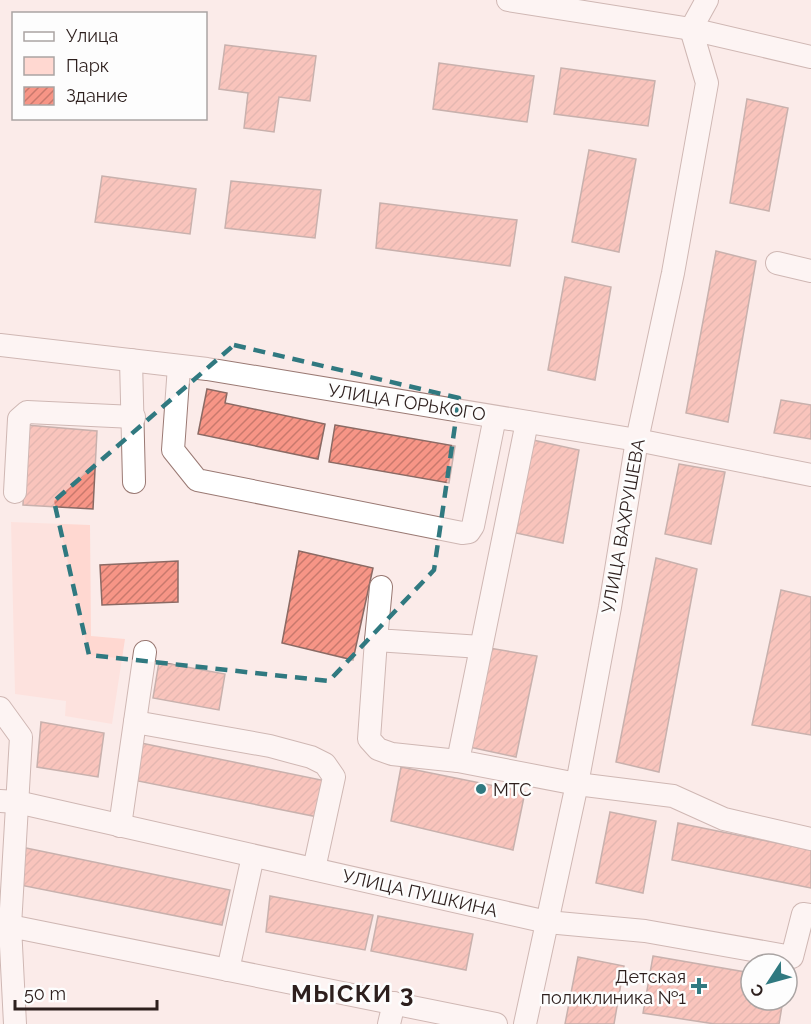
<svg xmlns="http://www.w3.org/2000/svg" width="811" height="1024" font-family="Raleway,sans-serif">
  <defs>
    <pattern id="building-hatch" width="6" height="6" patternUnits="userSpaceOnUse" patternTransform="scale(1.5)"><rect width="6" height="6" fill="#f79586"/><path d="M-1 1l2-2M0 6l6-6M5 7l2-2" fill="none" stroke="#c8796d"/></pattern>
  </defs>
  <rect width="100%" height="100%" fill="#fbebe9"/>
  <!-- green -->
  <polygon fill="#ffd8d1" points="11,522 90,525 91,636 125,639 112,724 65,716 66,701 15,694"/>
  <!-- building -->
  <g fill="url(#building-hatch)" stroke="#8b6a64" stroke-width="1.5">
    <polygon points="225,45 316,56 310,101 279,97 274,132 244,128 248,93 219,89"/>
    <polygon points="439,63 534,76 527,122 433,109"/>
    <polygon points="561,68 655,81 648,126 554,114"/>
    <polygon points="747,99 788,108 769,211 730,203"/>
    <polygon points="589,150 636,159 619,252 572,242"/>
    <polygon points="102,176 196,189 190,234 95,222"/>
    <polygon points="231,181 321,190 315,238 225,228"/>
    <polygon points="380,203 517,220 510,266 376,248"/>
    <polygon points="716,251 756,261 728,422 686,413"/>
    <polygon points="565,277 611,287 595,380 548,370"/>
    <polygon points="207,389 227,393 225,403 325,424 318,459 198,434"/>
    <polygon points="781,400 811,405 811,439 774,433"/>
    <polygon points="26,425 97,431 93,509 23,505"/>
    <polygon points="335,425 455,446 449,483 329,462"/>
    <polygon points="533,440 579,450 563,543 516,533"/>
    <polygon points="679,464 725,472 711,544 665,534"/>
    <polygon points="299,551 373,568 353,660 282,643"/>
    <polygon points="656,558 697,569 659,772 616,762"/>
    <polygon points="178,561 178,602 102,605 100,565"/>
    <polygon points="781,590 811,597 811,735 752,725"/>
    <polygon points="489,648 537,656 516,757 469,747"/>
    <polygon points="159,662 225,674 219,710 153,698"/>
    <polygon points="41,722 104,733 98,777 37,767"/>
    <polygon points="141,743 326,781 318,817 133,780"/>
    <polygon points="401,767 525,792 513,850 391,821"/>
    <polygon points="610,812 656,821 643,893 596,883"/>
    <polygon points="678,823 811,850 811,888 672,860"/>
    <polygon points="26,848 230,890 222,925 20,885"/>
    <polygon points="270,896 373,915 365,950 266,932"/>
    <polygon points="378,916 473,934 466,970 371,951"/>
    <polygon points="653,956 751,973 751,1000 783,1000 779,1024 715,1024 643,1013"/>
    <polygon points="578,957 624,966 614,1024 565,1024"/>
  </g>
  <g fill="none" stroke-linecap="round" stroke-linejoin="round">
    <!-- minor casing -->
    <g stroke="#9a7973" stroke-width="24">
      <g id="minor">
        <polyline points="508,0 691,29 811,57"/>
        <polyline points="777,263 811,271"/>
        <polyline points="0,345 207,369 637,440 811,475"/>
        <polyline points="131,360 134,482"/>
        <polyline points="179,366 173,450 197,480 462,533 469,532 473,526 495,417"/>
        <polyline points="527,422 458,761 577,784 673,796 724,819 811,839"/>
        <polyline points="15,492 19,419 27,412 134,417"/>
        <polyline points="381,587 376,640 481,647"/>
        <polyline points="376,640 369,739 378,749 392,754 458,761"/>
        <polyline points="0,708 21,737 10,926"/>
        <polyline points="135,722 270,746 311,757 325,764 334,777 314,869"/>
        <polyline points="0,801 17,802 547,922 645,931 792,957 803,914 811,915"/>
        <polyline points="120,826 145,652"/>
        <polyline points="228,970 253,856"/>
        <polyline points="15,1024 10,926 496,1024"/>
        <polyline points="389,1024 394,1003"/>
        <polyline points="525,1024 577,784 610,607 637,440 673,273 707,83 691,29 707,0"/>
      </g>
    </g>
    <!-- minor -->
    <use href="#minor" stroke="#fff" stroke-width="22"/>
  </g>
  <!-- marked area -->
  <path d="M0 0H811V1024H0ZM 234,345 L 459,398 L 434,570 L 329,681 L 89,655 L 54,501 Z" fill="#fbebe9" fill-opacity=".55" fill-rule="evenodd"/>
  <path fill="none" stroke="#307980" stroke-width="4.5" stroke-dasharray="12 8" stroke-linejoin="round" d="M 234,345 L 459,398 L 434,570 L 329,681 L 89,655 L 54,501 Z"/>
  <!-- markers -->
  <g fill="#307980" stroke="#fdfdfd" stroke-width="2">
    <circle cx="481" cy="789" r="6"/>
    <path d="M696 977h6v6h6v6h-6v6h-6v-6h-6v-6h6z"/>
  </g>
  <g text-anchor="middle" dominant-baseline="central" stroke-width="5" stroke-linejoin="round" paint-order="stroke">
    <!-- street labels -->
    <g font-size="18" fill="#2d1f1d" stroke="#fdfdfd">
      <text transform="translate(407 402) rotate(9)">УЛИЦА ГОРЬКОГО</text>
      <text transform="translate(623 526) rotate(-80)">УЛИЦА ВАХРУШЕВА</text>
      <text transform="translate(420 893) rotate(13)">УЛИЦА ПУШКИНА</text>
    </g>
    <!-- poi labels -->
    <g font-size="18" fill="#2d1f1d" stroke="#fdfdfd" text-anchor="start">
      <text x="493" y="789">МТС</text>
      <text x="686" y="976" text-anchor="end">Детская<tspan x="686" dy="21">поликлиника №1</tspan></text>
    </g>
    <!-- district labels -->
    <g font-size="24" font-weight="bold" letter-spacing="1.5" fill="#2d1f1d" stroke="#fdfdfd">
      <text x="353" y="993">МЫСКИ 3</text>
    </g>
  </g>
  <!-- legend -->
  <rect x="12" y="12" width="195" height="108" fill="#fdfdfd" stroke="#aaa4a3" stroke-width="1.5"/>
  <rect x="24" y="32" width="30" height="9" fill="#ffffff" stroke="#aaa4a3" stroke-width="1.5"/>
  <text x="66" y="42" font-size="18" fill="#2d1f1d">Улица</text>
  <rect x="24" y="57" width="30" height="18" fill="#ffd8d1" stroke="#aaa4a3" stroke-width="1.5"/>
  <text x="66" y="72" font-size="18" fill="#2d1f1d">Парк</text>
  <rect x="24" y="87" width="30" height="18" fill="url(#building-hatch)" stroke="#aaa4a3" stroke-width="1.5"/>
  <text x="66" y="102" font-size="18" fill="#2d1f1d">Здание</text>
  <!-- north arrow -->
  <g transform="translate(769 982) rotate(234)"><circle r="28" fill="#fdfdfd" stroke="#aaa4a3" stroke-width="1.5"/>
  <path d="M0-4.5L10 22L0 15L-10 22Z" fill="#307980"/>
  <text y="-9" font-size="16" font-weight="bold" text-anchor="middle" fill="#2d1f1d">С</text>
  </g>
  <!-- scale -->
  <path d="M15 1000v9h142v-9" fill="none" stroke="#2d1f1d" stroke-width="3"/>
  <text x="24" y="1000" font-size="18" fill="#2d1f1d" stroke="#fdfdfd" stroke-width="4.5" paint-order="stroke">50 m</text>
</svg>
